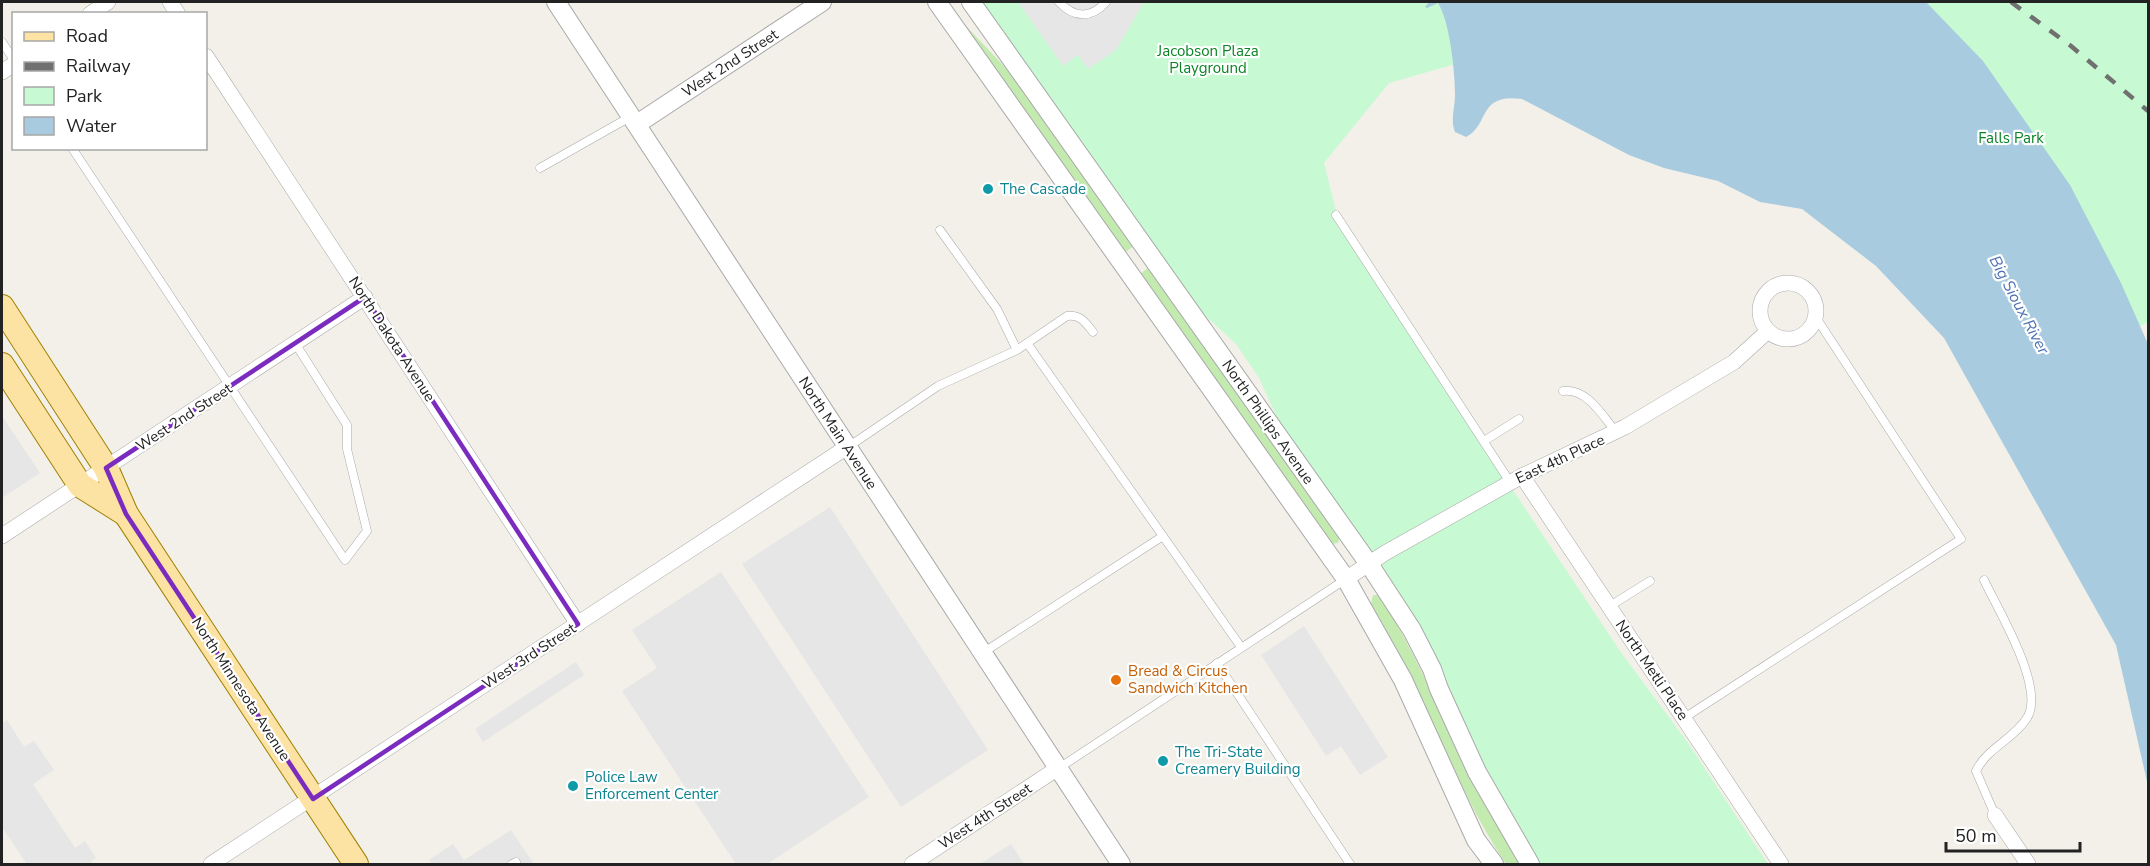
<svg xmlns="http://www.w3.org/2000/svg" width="2150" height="866" font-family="'Nunito Sans',sans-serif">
  <rect width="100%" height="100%" fill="#f2f0e9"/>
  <!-- grass -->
  <g fill="#c4ebaf">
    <polygon points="966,26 1018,81 1134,246 1124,253 964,28"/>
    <polygon points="1149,267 1340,536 1338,543 1331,544 1139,275"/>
    <path d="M 1373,595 L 1379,595 C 1434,681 1464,779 1521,864 L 1506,864 C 1452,782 1422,688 1371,604 Z"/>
  </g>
  <!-- park -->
  <polygon fill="#c7fad2" points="981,2 2148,2 2148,322 2024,387 1911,242 1480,57 1389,83 1324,163 1339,223 1445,388 1620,651 1688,743 1768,864 1539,864 1511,821 1475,752 1280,424 1259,378 1236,344 1197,308"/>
  <!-- parking -->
  <g fill="#e6e6e6">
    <polygon points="1018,2 1144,2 1116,50 1088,69 1078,55 1063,66"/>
    <polygon points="2,416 40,473 2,498"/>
    <polygon points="830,507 988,750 901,807 742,564"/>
    <polygon points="721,572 869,797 767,864 736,864 622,691 657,668 632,630"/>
    <polygon points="1304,626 1388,757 1360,775 1341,746 1326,756 1261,655"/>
    <polygon points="576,662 584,675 483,742 475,729"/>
    <polygon points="7,720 24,747 34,741 54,770 33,784 75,848 85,841 96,858 91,861 93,864 27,864 2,827 2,724"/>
    <polygon points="511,830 534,864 432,864 429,860 453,844 464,860"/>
    <polygon points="1011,844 1024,864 980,864"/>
  </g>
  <!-- water -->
  <path fill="#a9cbdf" d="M 1429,2 L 1926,2 L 1983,61 L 2070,185 L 2121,283 L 2148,344 L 2148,786 L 2116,645 L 1944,338 L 1876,266 L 1802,209 L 1760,202 L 1718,181 L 1664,168 L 1629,155 L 1522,99 C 1477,93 1490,125 1466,137 L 1455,132 C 1450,119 1455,109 1455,95 C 1455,72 1450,22 1438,3 L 1427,8 L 1425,7 Z"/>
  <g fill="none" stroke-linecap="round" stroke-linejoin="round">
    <!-- service casing -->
    <g stroke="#a9a9a9" stroke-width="9">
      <g id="service">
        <path d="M 1059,2 C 1074,18 1091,19 1106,2"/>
        <polyline points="2,42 14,60"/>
        <polyline points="72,148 345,560 367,531 347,449 347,425 295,343"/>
        <polyline points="540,168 630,117"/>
        <polyline points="1336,215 1510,482"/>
        <polyline points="940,230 997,309 1017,350"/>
        <polyline points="1027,343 1241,647"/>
        <path d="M 1563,391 C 1587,388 1602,415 1616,432"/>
        <polyline points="1484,441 1519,419"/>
        <path d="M 848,447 L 938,386 L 1017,350 L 1067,316 C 1080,314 1085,322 1093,332"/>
        <path d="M 1984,580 C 1998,610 2046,688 2027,718 C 2014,739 1987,748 1976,771 L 1995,815"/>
        <polyline points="1610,606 1650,581"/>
        <polyline points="984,652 1163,536"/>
        <polyline points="1217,663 1350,864"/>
        <polyline points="1684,718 1961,539 1815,316"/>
        <polyline points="1059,768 1346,579"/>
        <polyline points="512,864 516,862"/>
      </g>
    </g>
    <!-- minor casing -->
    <g stroke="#a9a9a9" stroke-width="16">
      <g id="minor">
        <polyline points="170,2 178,14"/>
        <polyline points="90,14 108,2"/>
        <polyline points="206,56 578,624"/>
        <polyline points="2,72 14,64"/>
        <circle cx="1788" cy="311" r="28"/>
        <polyline points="1522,476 1781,864"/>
        <polyline points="2,536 365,297"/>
        <polyline points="1346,579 1385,553 1522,476 1625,427 1734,362 1768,331"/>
        <polyline points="1995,815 2028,864"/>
        <polyline points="211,864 847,447"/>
        <polyline points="912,864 1058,768"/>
      </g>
    </g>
    <!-- tertiary casing -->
    <g stroke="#a9a9a9" stroke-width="20">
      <g id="tertiary">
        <polyline points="556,2 1121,864"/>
        <polyline points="937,2 1346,579 1403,680 1476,840 1494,864"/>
        <polyline points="971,2 1369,564 1412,630 1432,669 1439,689 1477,772 1530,864"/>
        <polyline points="637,124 822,2"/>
      </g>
    </g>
    <!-- primary casing -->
    <g stroke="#9f8100" stroke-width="26">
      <g id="primary">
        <polyline points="2,307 106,468 126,514 356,864"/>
        <polyline points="2,365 80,485 126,514"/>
      </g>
    </g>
    <!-- service -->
    <use href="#service" stroke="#fff" stroke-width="8"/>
    <!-- minor -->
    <use href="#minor" stroke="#fff" stroke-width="15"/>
    <!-- tertiary -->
    <use href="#tertiary" stroke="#fff" stroke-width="18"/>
    <!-- primary -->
    <use href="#primary" stroke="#fce2a3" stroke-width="24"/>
    <!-- rail -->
    <polyline stroke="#707070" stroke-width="4.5" stroke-dasharray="12 12" stroke-linecap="butt" points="2011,2 2071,46 2148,111"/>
  </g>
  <!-- marked area -->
  <path fill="none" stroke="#7b2cbf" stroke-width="4.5" stroke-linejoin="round" d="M 365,297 L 578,624 L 313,799 L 126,514 L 106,468 Z"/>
  <!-- markers -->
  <g fill="#0f9aa8" stroke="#fff" stroke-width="2">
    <circle cx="988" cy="189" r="6"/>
    <circle cx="1163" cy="761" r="6"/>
    <circle cx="573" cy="786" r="6"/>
  </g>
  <circle fill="#e8710a" stroke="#fff" stroke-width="2" cx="1116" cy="680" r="6"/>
  <g text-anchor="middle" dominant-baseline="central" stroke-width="4.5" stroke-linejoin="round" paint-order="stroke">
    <!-- park labels -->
    <g font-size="15" fill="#0b8426" stroke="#fff">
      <text x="1208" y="51">Jacobson Plaza<tspan x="1208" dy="17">Playground</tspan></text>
      <text x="2011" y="138">Falls Park</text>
    </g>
    <!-- street labels -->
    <g font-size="15" fill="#222" stroke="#fff">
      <text transform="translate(730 63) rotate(-33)">West 2nd Street</text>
      <text transform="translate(392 339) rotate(57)">North Dakota Avenue</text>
      <text transform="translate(184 417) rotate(-33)">West 2nd Street</text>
      <text transform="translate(1268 422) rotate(55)">North Phillips Avenue</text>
      <text transform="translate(838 433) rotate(57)">North Main Avenue</text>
      <text transform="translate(1560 459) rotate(-25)">East 4th Place</text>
      <text transform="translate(529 656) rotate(-33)">West 3rd Street</text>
      <text transform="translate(1652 670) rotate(56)">North Metli Place</text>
      <text transform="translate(241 689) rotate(57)">North Minnesota Avenue</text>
      <text transform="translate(985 816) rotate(-33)">West 4th Street</text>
    </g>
    <!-- culture labels -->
    <g font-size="15" fill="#0d838f" stroke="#fff" text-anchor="start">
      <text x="1000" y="189">The Cascade</text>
      <text x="1175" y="752">The Tri-State<tspan x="1175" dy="17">Creamery Building</tspan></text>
      <text x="585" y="777">Police Law<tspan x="585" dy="17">Enforcement Center</tspan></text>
    </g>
    <!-- food labels -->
    <g font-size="15" fill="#c56008" stroke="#fff" text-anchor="start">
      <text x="1128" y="671">Bread &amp; Circus<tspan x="1128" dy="17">Sandwich Kitchen</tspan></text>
    </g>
    <!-- water labels -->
    <g font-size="16" font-style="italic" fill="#4c71b3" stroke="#fff">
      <text transform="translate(2019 305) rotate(62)">Big Sioux River</text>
    </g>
  </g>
  <!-- border -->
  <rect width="2150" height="866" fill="none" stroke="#222222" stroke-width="6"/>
  <!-- legend -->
  <rect x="12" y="12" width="195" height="138" fill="#ffffff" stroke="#a7a7a7" stroke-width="1.5"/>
  <rect x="24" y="32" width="30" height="9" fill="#fce2a3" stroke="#a7a7a7" stroke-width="1.5"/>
  <text x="66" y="42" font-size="18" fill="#222222">Road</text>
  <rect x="24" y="62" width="30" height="9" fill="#707070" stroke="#a7a7a7" stroke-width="1.5"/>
  <text x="66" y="72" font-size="18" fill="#222222">Railway</text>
  <rect x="24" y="87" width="30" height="18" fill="#c7fad2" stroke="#a7a7a7" stroke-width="1.5"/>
  <text x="66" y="102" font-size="18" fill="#222222">Park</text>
  <rect x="24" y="117" width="30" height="18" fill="#a9cbdf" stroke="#a7a7a7" stroke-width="1.5"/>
  <text x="66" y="132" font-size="18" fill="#222222">Water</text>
  <!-- scale -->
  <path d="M1946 842v9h134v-9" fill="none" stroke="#222222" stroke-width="3"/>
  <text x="1955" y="842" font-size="18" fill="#222222" stroke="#ffffff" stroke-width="4.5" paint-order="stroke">50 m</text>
</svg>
